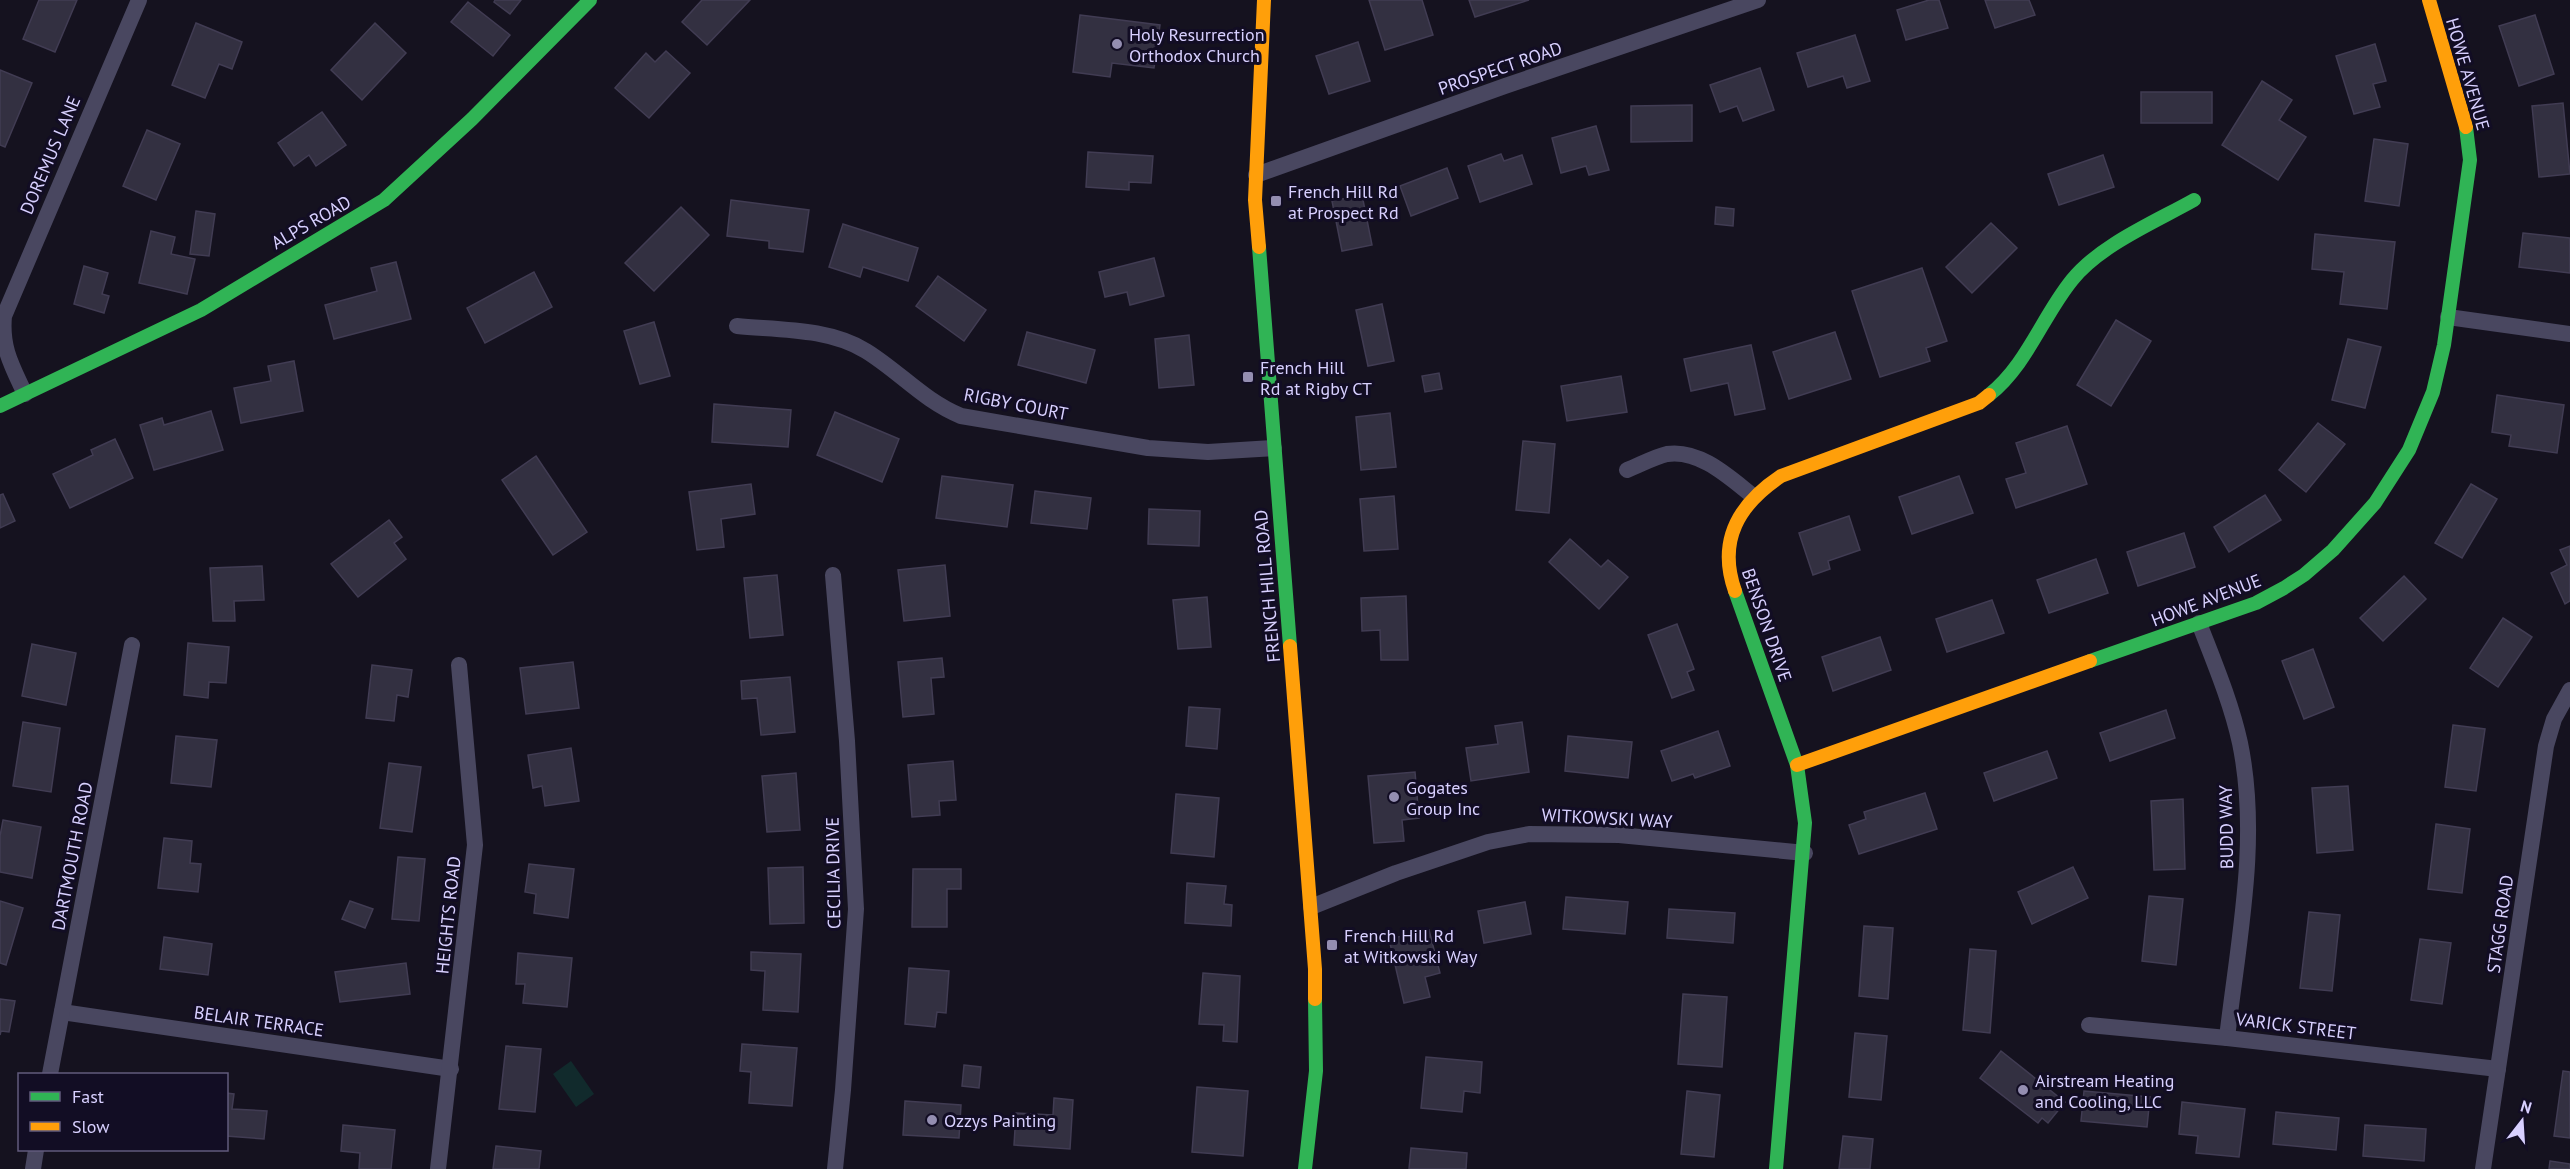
<svg xmlns="http://www.w3.org/2000/svg" width="2570" height="1169" font-family="'PT Sans',sans-serif">
  <rect width="100%" height="100%" fill="#15121f"/>
  <!-- green -->
  <polygon fill="#112a2c" points="571,1061 594,1094 576,1107 553,1074"/>
  <!-- building -->
  <g fill="#333041" stroke="#413c53" stroke-width="1.5">
    <polygon points="39,0 77,0 55,52 23,39"/>
    <polygon points="495,0 521,0 510,14 494,2"/>
    <polygon points="702,0 750,0 707,45 682,22"/>
    <polygon points="1369,0 1422,0 1433,35 1385,50"/>
    <polygon points="1469,0 1529,0 1475,17"/>
    <polygon points="1929,0 1939,0 1948,28 1906,40 1897,10"/>
    <polygon points="1985,0 2029,0 2035,15 1995,28"/>
    <polygon points="468,2 510,35 493,56 451,22"/>
    <polygon points="1080,15 1160,25 1154,68 1112,63 1110,77 1073,72"/>
    <polygon points="2535,15 2554,74 2519,86 2499,26"/>
    <polygon points="196,23 242,42 232,69 219,64 205,98 172,85"/>
    <polygon points="375,23 406,53 362,100 331,70"/>
    <polygon points="1855,35 1870,81 1847,88 1843,76 1808,87 1797,53"/>
    <polygon points="1358,42 1370,81 1329,94 1316,56"/>
    <polygon points="2375,44 2386,81 2373,84 2380,107 2354,114 2336,56"/>
    <polygon points="666,51 690,73 649,118 615,88 646,53 655,62"/>
    <polygon points="1760,68 1774,110 1743,121 1737,106 1720,112 1710,85"/>
    <polygon points="0,70 32,83 5,147 0,145"/>
    <polygon points="2262,81 2292,100 2279,120 2306,137 2278,180 2222,145"/>
    <rect x="2141" y="92" width="71" height="31"/>
    <polygon points="2563,103 2570,174 2539,177 2532,106"/>
    <polygon points="1692,105 1692,141 1631,142 1631,106"/>
    <polygon points="322,112 346,145 316,166 309,155 294,166 278,143"/>
    <polygon points="1596,126 1609,170 1589,175 1586,166 1561,173 1552,138"/>
    <polygon points="147,130 180,144 156,200 123,186"/>
    <polygon points="2374,139 2408,144 2399,206 2365,201"/>
    <polygon points="1088,152 1153,156 1151,183 1129,182 1129,190 1086,187"/>
    <polygon points="1501,154 1504,161 1522,155 1532,184 1480,202 1468,166"/>
    <polygon points="2103,155 2114,187 2059,205 2048,174"/>
    <polygon points="1447,168 1458,198 1411,216 1400,186"/>
    <polygon points="1362,195 1372,245 1342,251 1332,201"/>
    <polygon points="731,200 809,210 803,252 769,248 769,241 727,236"/>
    <polygon points="681,207 709,235 654,291 625,263"/>
    <polygon points="1716,207 1734,209 1733,226 1715,224"/>
    <polygon points="196,211 215,214 209,256 190,254"/>
    <polygon points="1991,223 2017,248 1972,293 1946,267"/>
    <polygon points="843,224 918,248 908,281 863,267 860,277 829,267"/>
    <polygon points="151,231 175,237 171,254 195,259 187,294 139,283"/>
    <polygon points="2523,233 2570,238 2570,273 2519,267"/>
    <polygon points="2315,234 2395,242 2387,309 2340,304 2344,272 2312,269"/>
    <polygon points="1154,258 1164,296 1130,305 1127,292 1105,297 1099,272"/>
    <polygon points="396,262 411,319 334,339 325,305 377,291 371,268"/>
    <polygon points="84,266 108,273 102,294 109,296 104,313 74,304"/>
    <polygon points="1922,268 1947,341 1926,348 1930,361 1880,377 1852,291"/>
    <polygon points="534,272 552,307 485,343 467,308"/>
    <polygon points="938,276 986,310 964,341 916,306"/>
    <polygon points="1382,304 1394,361 1368,366 1356,310"/>
    <polygon points="2116,320 2151,341 2111,406 2077,385"/>
    <polygon points="654,322 670,376 640,384 624,331"/>
    <polygon points="1027,332 1095,350 1086,383 1018,365"/>
    <polygon points="1835,332 1851,379 1789,399 1773,352"/>
    <polygon points="1189,335 1194,385 1159,388 1155,339"/>
    <polygon points="2348,339 2381,347 2365,408 2332,400"/>
    <polygon points="1751,345 1765,409 1735,415 1728,383 1691,391 1684,359"/>
    <polygon points="294,361 303,411 241,423 234,388 271,381 268,366"/>
    <polygon points="1439,373 1442,389 1425,392 1422,376"/>
    <polygon points="1621,376 1627,412 1567,421 1561,386"/>
    <polygon points="2497,395 2564,405 2557,453 2509,446 2511,435 2492,432"/>
    <polygon points="714,404 791,410 788,447 712,442"/>
    <polygon points="211,411 223,450 154,470 140,425 162,418 164,425"/>
    <polygon points="835,412 899,439 882,482 817,455"/>
    <polygon points="1390,413 1396,467 1361,470 1356,417"/>
    <polygon points="2318,423 2345,444 2306,492 2279,470"/>
    <polygon points="2067,426 2087,484 2016,508 2006,479 2026,473 2016,443"/>
    <polygon points="115,439 133,478 70,508 53,474 93,455 91,450"/>
    <polygon points="1523,441 1555,444 1549,513 1516,510"/>
    <polygon points="536,456 587,532 553,555 502,480"/>
    <polygon points="942,476 1013,485 1007,527 936,518"/>
    <polygon points="1959,476 1973,513 1912,534 1899,497"/>
    <polygon points="751,484 755,514 721,519 724,547 697,550 689,492"/>
    <polygon points="2471,484 2497,499 2462,558 2435,543"/>
    <polygon points="1035,491 1091,498 1087,529 1031,523"/>
    <polygon points="3,494 15,521 0,528 0,495"/>
    <polygon points="2265,495 2281,520 2229,552 2214,527"/>
    <polygon points="1394,496 1398,549 1364,551 1360,499"/>
    <polygon points="1149,509 1200,511 1199,546 1148,544"/>
    <polygon points="1849,516 1860,550 1828,561 1830,569 1813,575 1799,533"/>
    <polygon points="389,520 402,537 394,543 406,559 358,597 331,564"/>
    <polygon points="2184,533 2195,567 2138,586 2127,552"/>
    <polygon points="1570,539 1601,567 1608,560 1628,577 1599,609 1549,562"/>
    <polygon points="2570,546 2570,601 2565,604 2551,573 2567,565 2560,550"/>
    <polygon points="2096,559 2108,593 2049,613 2037,580"/>
    <polygon points="945,565 950,616 904,621 898,570"/>
    <polygon points="262,566 264,600 234,601 235,621 213,621 210,568"/>
    <polygon points="777,575 783,635 750,638 744,578"/>
    <polygon points="2404,576 2426,599 2383,641 2360,618"/>
    <polygon points="1406,596 1408,660 1381,660 1380,630 1362,631 1361,598"/>
    <polygon points="1207,597 1211,647 1178,649 1173,600"/>
    <polygon points="1992,600 2004,633 1947,652 1936,619"/>
    <polygon points="2503,618 2532,637 2498,687 2470,668"/>
    <polygon points="1677,624 1694,669 1687,672 1694,690 1672,698 1648,635"/>
    <polygon points="1880,637 1891,670 1833,691 1822,657"/>
    <polygon points="188,643 229,647 226,683 209,682 208,698 184,695"/>
    <polygon points="32,644 76,653 66,705 22,696"/>
    <polygon points="2313,649 2334,707 2304,719 2282,661"/>
    <polygon points="942,658 944,677 931,678 934,714 903,717 898,662"/>
    <polygon points="573,662 579,708 526,714 520,668"/>
    <polygon points="372,665 412,670 408,697 397,695 394,721 366,718"/>
    <polygon points="790,677 795,732 761,735 757,698 742,699 741,681"/>
    <polygon points="1189,707 1220,709 1217,749 1186,746"/>
    <polygon points="2166,710 2175,738 2110,761 2100,733"/>
    <polygon points="23,722 60,728 51,792 13,786"/>
    <polygon points="1522,722 1529,772 1471,781 1466,748 1498,744 1495,726"/>
    <polygon points="2453,725 2485,729 2476,791 2445,787"/>
    <polygon points="1718,731 1730,766 1695,778 1693,774 1672,781 1661,751"/>
    <polygon points="176,736 217,740 211,787 171,783"/>
    <polygon points="1568,736 1632,742 1628,778 1565,771"/>
    <polygon points="571,748 579,801 545,806 542,786 533,788 528,755"/>
    <polygon points="2047,751 2057,778 1994,801 1984,773"/>
    <polygon points="953,761 956,800 939,801 940,815 912,817 908,765"/>
    <polygon points="389,763 421,767 412,832 380,828"/>
    <polygon points="1415,772 1419,818 1402,820 1404,841 1374,843 1368,776"/>
    <polygon points="796,773 800,830 767,832 762,776"/>
    <polygon points="2348,786 2353,850 2317,853 2312,788"/>
    <polygon points="1925,793 1937,829 1859,854 1849,825 1866,819 1864,812"/>
    <polygon points="1176,794 1219,798 1214,857 1171,853"/>
    <polygon points="2183,799 2185,869 2154,870 2151,801"/>
    <polygon points="3,820 41,827 32,878 0,872 0,836"/>
    <polygon points="2436,824 2470,829 2462,893 2428,889"/>
    <polygon points="164,838 192,841 190,863 201,864 198,892 158,888"/>
    <polygon points="398,857 425,859 419,921 392,919"/>
    <polygon points="529,864 574,869 568,918 534,913 536,894 525,892"/>
    <polygon points="803,867 804,923 770,924 768,868"/>
    <polygon points="2073,867 2088,898 2032,924 2018,892"/>
    <polygon points="913,869 961,869 961,889 947,889 947,927 912,927"/>
    <polygon points="1187,883 1226,886 1224,904 1232,905 1231,926 1185,923"/>
    <polygon points="2149,896 2183,899 2176,965 2142,961"/>
    <polygon points="1566,897 1628,902 1625,934 1563,929"/>
    <polygon points="0,901 23,908 6,965 0,963"/>
    <polygon points="350,901 373,909 365,928 342,919"/>
    <polygon points="1525,902 1531,934 1484,943 1478,911"/>
    <polygon points="1669,909 1735,913 1733,943 1667,938"/>
    <polygon points="2309,912 2340,915 2332,991 2300,988"/>
    <polygon points="1864,926 1893,928 1888,999 1859,996"/>
    <polygon points="1429,930 1440,973 1425,977 1430,997 1404,1003 1389,939"/>
    <polygon points="164,937 212,944 208,975 160,969"/>
    <polygon points="2420,939 2451,943 2442,1004 2411,1000"/>
    <polygon points="1970,949 1996,951 1990,1033 1963,1030"/>
    <polygon points="751,952 801,954 798,1012 763,1010 765,971 751,970"/>
    <polygon points="518,953 572,958 567,1007 523,1003 525,984 516,984"/>
    <polygon points="406,963 410,994 340,1002 335,972"/>
    <polygon points="909,968 949,971 946,1013 937,1012 935,1027 905,1024"/>
    <polygon points="1203,973 1240,976 1237,1042 1223,1041 1224,1025 1199,1024"/>
    <polygon points="1683,994 1727,997 1722,1067 1678,1064"/>
    <polygon points="0,999 15,1001 9,1032 1,1031 0,1035"/>
    <polygon points="1855,1033 1887,1036 1881,1100 1849,1097"/>
    <polygon points="742,1044 797,1048 792,1106 749,1103 751,1072 740,1071"/>
    <polygon points="506,1046 541,1049 535,1112 499,1109"/>
    <polygon points="2001,1051 2065,1102 2048,1123 2042,1118 2038,1123 1980,1078"/>
    <polygon points="1426,1057 1482,1062 1480,1093 1464,1091 1462,1112 1421,1108"/>
    <polygon points="964,1065 981,1067 979,1088 962,1086"/>
    <polygon points="2563,1071 2570,1072 2570,1138 2554,1136"/>
    <polygon points="1197,1087 1248,1091 1243,1156 1192,1152"/>
    <polygon points="1687,1091 1720,1095 1714,1157 1681,1154"/>
    <polygon points="2084,1091 2150,1097 2147,1127 2081,1121"/>
    <polygon points="226,1093 234,1094 232,1109 267,1111 264,1139 226,1136"/>
    <polygon points="1054,1098 1073,1100 1070,1149 1014,1145 1016,1113 1053,1115"/>
    <polygon points="905,1101 961,1105 959,1138 903,1135"/>
    <polygon points="2182,1102 2245,1109 2239,1157 2196,1153 2198,1136 2179,1134"/>
    <polygon points="2276,1112 2339,1118 2336,1150 2273,1144"/>
    <polygon points="343,1125 395,1130 391,1169 359,1169 360,1153 341,1151"/>
    <polygon points="2365,1125 2426,1129 2424,1161 2363,1156"/>
    <polygon points="1843,1136 1873,1139 1870,1169 1839,1169"/>
    <polygon points="496,1146 541,1151 539,1169 493,1169"/>
    <polygon points="1411,1148 1467,1153 1466,1169 1409,1169"/>
    <polygon points="2550,1161 2570,1164 2570,1169 2549,1169"/>
  </g>
  <g fill="none" stroke-linecap="round" stroke-linejoin="round">
    <!-- street -->
    <g stroke="#494760" stroke-width="16">
      <polyline points="1256,175 1505,86 1758,0"/>
      <polyline points="2448,317 2570,334"/>
      <path d="M 737,326 C 779,330 829,328 866,351 C 900,372 924,401 961,416 L 1148,448 L 1208,452 L 1274,448"/>
      <path d="M 25,394 C 12,366 1,348 4,316 L 139,0"/>
      <path d="M 1627,470 C 1640,465 1654,457 1667,454 C 1700,449 1730,478 1753,496"/>
      <polyline points="833,575 847,741 856,909 843,1090 835,1169"/>
      <path d="M 2199,623 C 2214,662 2231,702 2240,743 C 2260,840 2238,941 2227,1038"/>
      <polyline points="1311,907 1396,873 1488,842 1529,834 1619,835 1805,853"/>
      <polyline points="62,1012 451,1069"/>
      <polyline points="2089,1025 2227,1038 2498,1069"/>
      <polyline points="50,1074 132,645"/>
      <polyline points="33,1169 36,1150"/>
      <polyline points="438,1169 475,845 459,665"/>
      <polyline points="2483,1169 2546,746 2554,719 2570,690"/>
    </g>
    <!-- fast -->
    <g stroke="#30b455" stroke-width="14">
      <polyline points="1259,247 1290,646"/>
      <path d="M 1989,395 C 2027,365 2042,317 2072,280 C 2100,245 2155,222 2194,200"/>
      <polyline points="0,406 201,310 384,200 472,119 590,0"/>
      <polyline points="1735,591 1797,765 1805,823 1776,1169"/>
      <polyline points="2090,661 2256,603 2284,588 2304,575 2333,550 2375,503 2409,450 2433,392 2444,345 2470,160 2466,127"/>
      <polyline points="1305,1169 1316,1071 1315,999"/>
    </g>
    <!-- slow -->
    <g stroke="#ff9f0a" stroke-width="14">
      <polyline points="2429,0 2466,127"/>
      <polyline points="1259,247 1255,200 1264,0"/>
      <path d="M 1735,591 C 1717,540 1739,504 1781,476 L 1979,403 L 1989,395"/>
      <polyline points="1290,646 1315,969 1315,999"/>
      <polyline points="1797,765 2090,661"/>
    </g>
  </g>
  <!-- markers -->
  <g fill="#948eb1" stroke="#120d24" stroke-width="2">
    <circle cx="1117" cy="44" r="6"/>
    <rect x="1270" y="195" width="12" height="12" rx="3"/>
    <rect x="1242" y="371" width="12" height="12" rx="3"/>
    <circle cx="1394" cy="797" r="6"/>
    <rect x="1326" y="939" width="12" height="12" rx="3"/>
    <circle cx="2023" cy="1090" r="6"/>
    <circle cx="932" cy="1120" r="6"/>
  </g>
  <g text-anchor="middle" dominant-baseline="central" stroke-width="6" stroke-linejoin="round" paint-order="stroke">
    <!-- poi labels -->
    <g font-size="18" fill="#d8d0ff" stroke="#120d24" text-anchor="start">
      <text x="1129" y="34">Holy Resurrection<tspan x="1129" dy="21">Orthodox Church</tspan></text>
      <text x="1288" y="191">French Hill Rd<tspan x="1288" dy="21">at Prospect Rd</tspan></text>
      <text x="1260" y="367">French Hill<tspan x="1260" dy="21">Rd at Rigby CT</tspan></text>
      <text x="1406" y="787">Gogates<tspan x="1406" dy="21">Group Inc</tspan></text>
      <text x="1344" y="935">French Hill Rd<tspan x="1344" dy="21">at Witkowski Way</tspan></text>
      <text x="2035" y="1080">Airstream Heating<tspan x="2035" dy="21">and Cooling, LLC</tspan></text>
      <text x="944" y="1120">Ozzys Painting</text>
    </g>
    <!-- street labels -->
    <g font-size="18" fill="#d8d0ff" stroke="#120d24">
      <text transform="translate(1500 68) rotate(-19)">PROSPECT ROAD</text>
      <text transform="translate(2468 74) rotate(74)">HOWE AVENUE</text>
      <text transform="translate(50 155) rotate(-67)">DOREMUS LANE</text>
      <text transform="translate(311 222) rotate(-30)">ALPS ROAD</text>
      <text transform="translate(1016 404) rotate(11)">RIGBY COURT</text>
      <text transform="translate(1267 586) rotate(-95)">FRENCH HILL ROAD</text>
      <text transform="translate(2206 600) rotate(-21)">HOWE AVENUE</text>
      <text transform="translate(1767 625) rotate(71)">BENSON DRIVE</text>
      <text transform="translate(1607 818) rotate(3)">WITKOWSKI WAY</text>
      <text transform="translate(2226 827) rotate(-91)">BUDD WAY</text>
      <text transform="translate(72 856) rotate(-79)">DARTMOUTH ROAD</text>
      <text transform="translate(833 873) rotate(-91)">CECILIA DRIVE</text>
      <text transform="translate(448 915) rotate(-84)">HEIGHTS ROAD</text>
      <text transform="translate(2500 924) rotate(-82)">STAGG ROAD</text>
      <text transform="translate(259 1021) rotate(8)">BELAIR TERRACE</text>
      <text transform="translate(2296 1026) rotate(7)">VARICK STREET</text>
    </g>
  </g>
  <!-- legend -->
  <rect x="18" y="1073" width="210" height="78" fill="#120d24" stroke="#615b7c" stroke-width="1.5"/>
  <rect x="30" y="1092" width="30" height="9" fill="#30b455" stroke="#615b7c" stroke-width="1.5"/>
  <text x="72" y="1103" font-size="18" fill="#d8d0ff">Fast</text>
  <rect x="30" y="1122" width="30" height="9" fill="#ff9f0a" stroke="#615b7c" stroke-width="1.5"/>
  <text x="72" y="1133" font-size="18" fill="#d8d0ff">Slow</text>
  <!-- north arrow -->
  <g transform="translate(2522 1121) rotate(17)" stroke="#120d24" stroke-width="4.5" paint-order="stroke">
  <path d="M0-4.5L10 22L0 15L-10 22Z" fill="#d8d0ff"/>
  <text y="-9" font-size="16" font-weight="bold" text-anchor="middle" fill="#d8d0ff">N</text>
  </g>
</svg>
